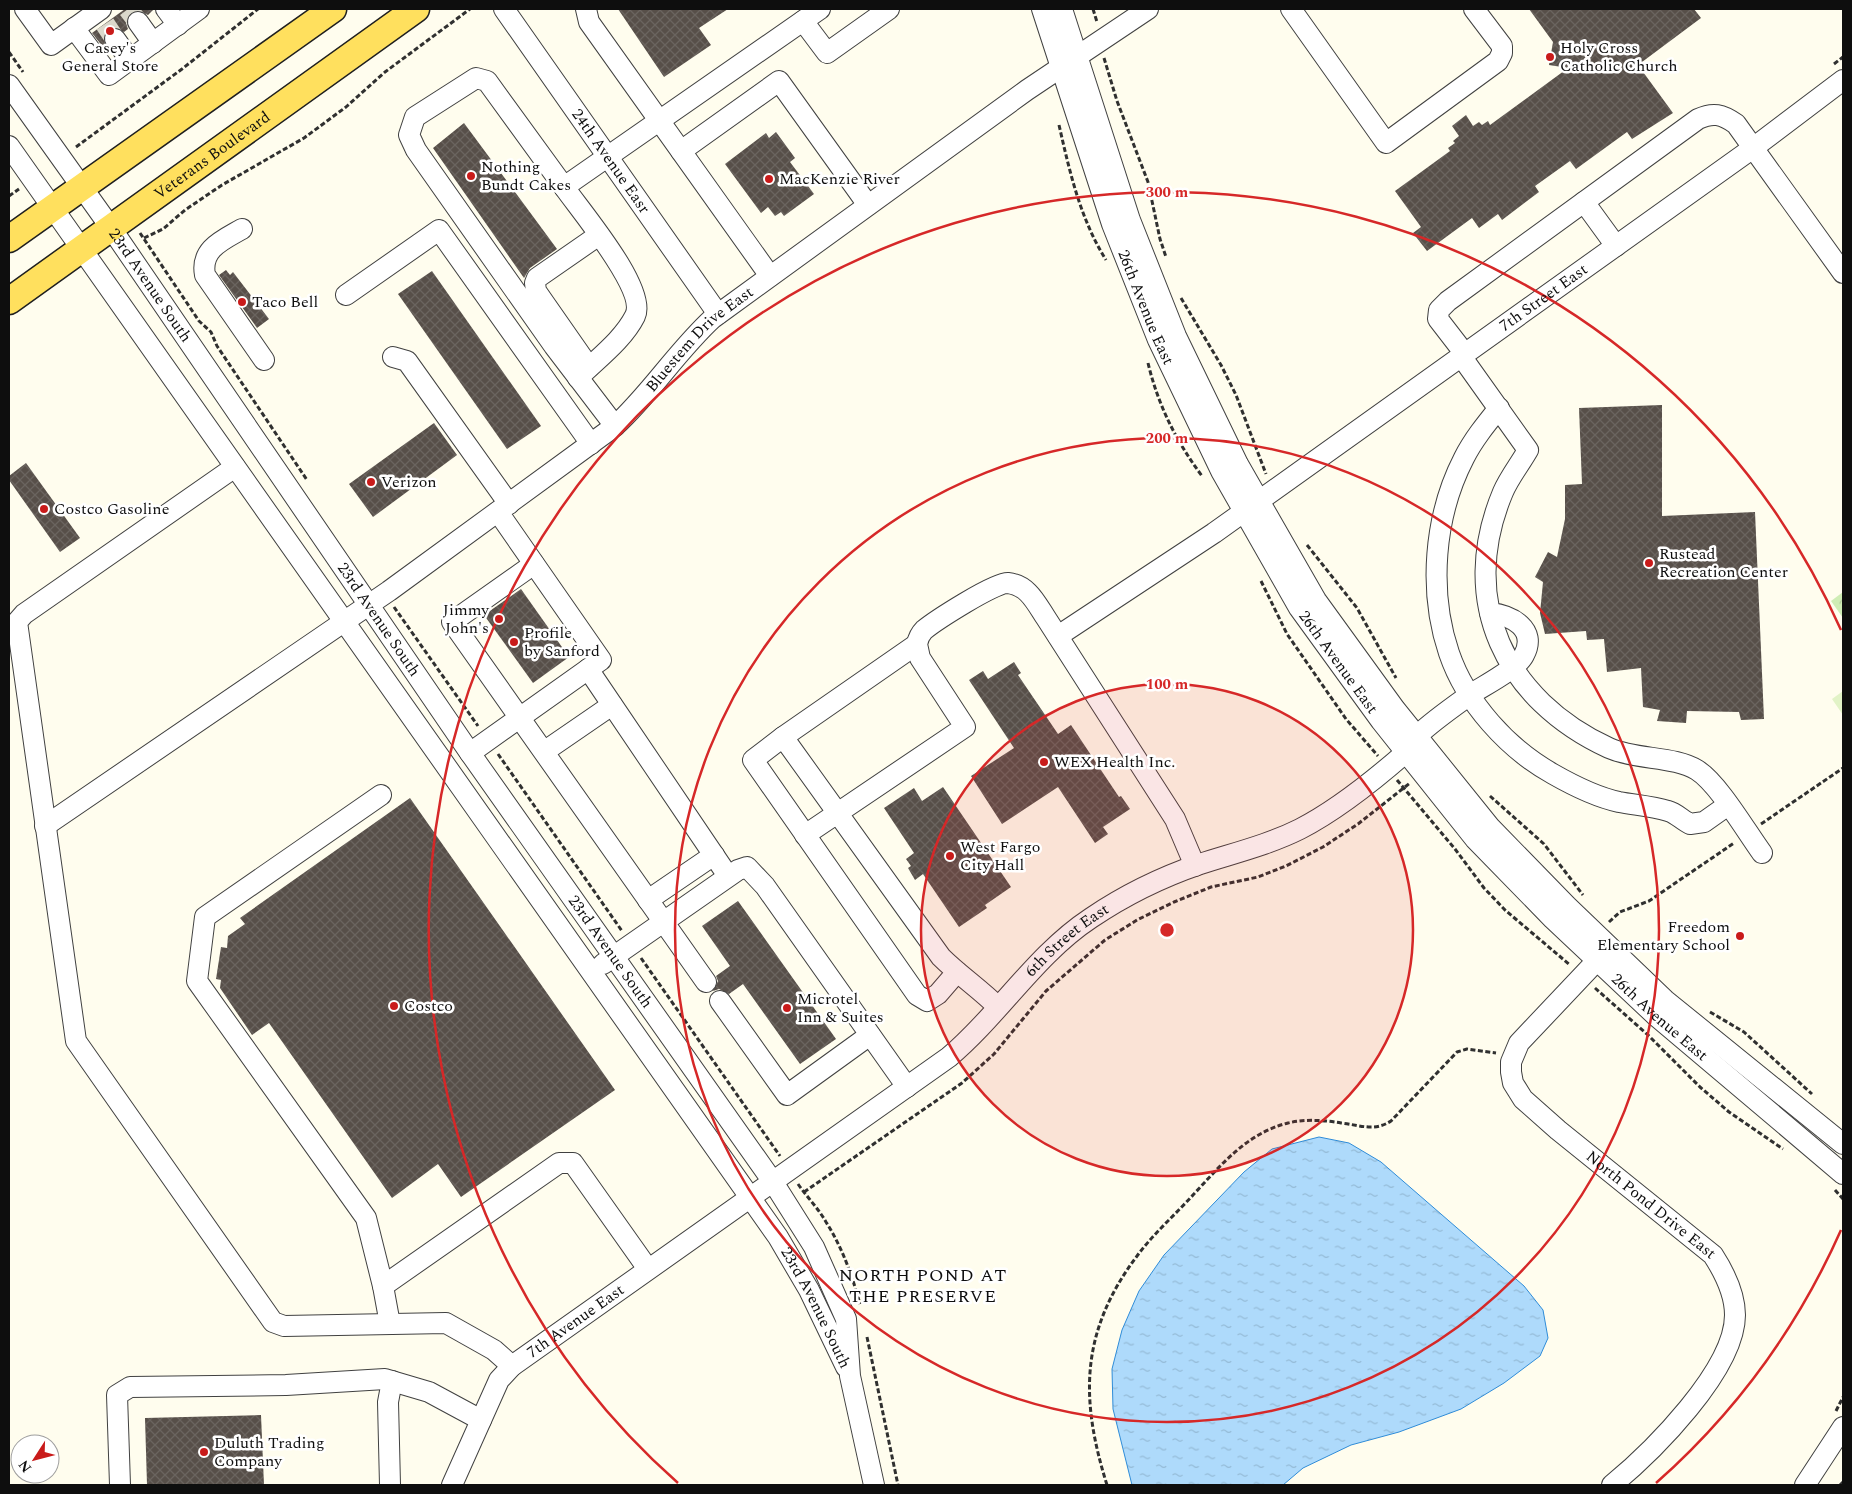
<svg xmlns="http://www.w3.org/2000/svg" width="1852" height="1494" font-family="Spectral,serif">
  <defs>
    <pattern id="park-crowns" width="20" height="18" patternUnits="userSpaceOnUse" patternTransform="scale(1.25)"><rect width="20" height="18" fill="#cfedb5"/><path d="M2 6a3 3 0 1 1 6 0M12 15a3 3 0 1 1 6 0" fill="none" stroke="#b1ca9a"/></pattern>
    <pattern id="water-ripples" width="26" height="14" patternUnits="userSpaceOnUse" patternTransform="scale(1.25)"><rect width="26" height="14" fill="#aedafb"/><path d="M2 4q2-2 4 0t4 0M15 11q2-2 4 0t4 0" fill="none" stroke="#94bad6"/></pattern>
    <pattern id="building-cross-hatch" width="8" height="8" patternUnits="userSpaceOnUse" patternTransform="scale(1.25)"><rect width="8" height="8" fill="#574f49"/><path d="M0 0l8 8M0 8l8-8" fill="none" stroke="#6a645f"/></pattern>
  </defs>
  <rect width="100%" height="100%" fill="#fffdee"/>
  <!-- park -->
  <polygon fill="url(#park-crowns)" points="1843,592 1843,618 1831,601"/>
  <!-- pitch -->
  <polygon fill="#e2f3c7" points="1843,691 1843,715 1832,699"/>
  <!-- water -->
  <polygon fill="url(#water-ripples)" stroke="#2f8cd8" points="1319,1137 1349,1143 1381,1162 1524,1286 1543,1310 1548,1338 1540,1356 1504,1383 1461,1409 1399,1432 1351,1445 1303,1468 1283,1485 1132,1485 1113,1409 1112,1369 1122,1330 1139,1291 1164,1255 1244,1172 1272,1149"/>
  <!-- building -->
  <g fill="url(#building-cross-hatch)">
    <polygon points="125,9 154,9 148,15 137,10 131,13 126,23 128,29 124,32 114,27 108,30 104,35 105,46 103,47 92,33"/>
    <polygon points="618,9 728,9 699,28 711,45 664,77"/>
    <polygon points="1529,9 1694,9 1701,18 1638,65 1673,113 1632,139 1627,132 1576,169 1570,161 1535,186 1539,192 1502,220 1498,214 1479,228 1472,218 1427,251 1413,233 1421,227 1395,191 1450,151 1448,148 1455,143 1453,141 1459,136 1452,126 1466,115 1473,126 1479,122 1482,125 1488,121 1490,125 1568,68 1549,65 1553,42"/>
    <polygon points="464,123 557,249 530,268 524,278 433,148"/>
    <polygon points="776,132 795,158 790,162 814,194 784,216 781,212 775,216 768,207 761,213 725,164 766,133 769,138"/>
    <polygon points="226,270 230,275 233,272 269,319 257,328 219,275"/>
    <polygon points="432,271 541,426 507,449 398,294"/>
    <polygon points="1662,405 1662,516 1755,512 1764,719 1741,720 1739,712 1687,711 1686,723 1657,721 1660,710 1643,707 1641,668 1607,672 1604,639 1587,640 1586,631 1545,634 1540,613 1543,582 1535,577 1548,552 1557,557 1565,519 1565,485 1582,484 1579,408"/>
    <polygon points="434,423 457,455 373,517 349,484"/>
    <polygon points="26,463 80,538 60,552 9,480 9,476"/>
    <polygon points="521,589 569,657 533,683 484,615"/>
    <polygon points="1014,662 1021,673 1018,675 1058,734 1071,725 1119,797 1121,796 1130,809 1103,827 1108,834 1095,843 1058,787 1002,824 971,776 1014,748 969,680 983,671 988,679"/>
    <polygon points="943,787 1011,887 985,905 987,908 959,927 923,874 915,880 908,868 911,866 906,859 914,853 884,808 914,788 922,801"/>
    <polygon points="410,798 615,1090 461,1197 438,1164 392,1198 269,1023 252,1035 220,988 221,980 216,979 221,947 227,948 228,936 245,924 240,918"/>
    <polygon points="738,901 836,1039 800,1064 743,984 729,994 719,989 713,991 718,981 716,976 730,966 702,926"/>
    <polygon points="261,1415 264,1485 147,1485 145,1418"/>
  </g>
  <g fill="none" stroke-linecap="round" stroke-linejoin="round">
    <!-- minor-tunnel -->
    <g stroke="#dbd9cc" stroke-width="20" stroke-dasharray="20 10" stroke-linecap="butt">
      <polyline points="128,9 138,22"/>
      <polyline points="105,24 115,39"/>
    </g>
    <!-- minor casing -->
    <g stroke="#414141" stroke-width="22">
      <g id="minor">
        <polyline points="25,9 51,45 101,9"/>
        <polyline points="166,9 178,25"/>
        <path id="s1" d="M 504,9 L 718,314"/>
        <polyline points="586,9 589,22 770,276"/>
        <path id="s2" d="M 1042,9 L 1112,224 L 1158,340 L 1221,471 L 1299,608 L 1381,721 L 1475,839 L 1553,919 L 1655,1015 L 1843,1174"/>
        <polyline points="1062,9 1130,220 1176,336 1238,464 1316,600 1395,709 1490,827 1567,906 1665,1000 1843,1144"/>
        <polyline points="1291,9 1386,143 1498,61 1502,53 1502,46 1474,9"/>
        <polyline points="803,21 827,53 889,9"/>
        <polyline points="138,22 153,43"/>
        <polyline points="74,28 109,75 199,9"/>
        <polyline points="115,39 130,60"/>
        <path id="s3" d="M 9,85 L 111,228 L 470,753 L 773,1182 L 814,1247 L 846,1319 L 850,1376 L 874,1485"/>
        <path id="s4" d="M 9,146 L 778,1237 L 809,1290 L 846,1367"/>
        <polyline points="681,151 779,81 868,205"/>
        <path d="M 564,187 C 580,210 648,290 635,316 C 623,340 597,359 578,378"/>
        <polyline points="1584,202 1616,246"/>
        <path d="M 242,229 C 223,240 200,249 205,275 L 264,360"/>
        <polyline points="346,295 439,230 591,444"/>
        <path d="M 1465,354 L 1438,319 L 1439,310 L 1448,301 L 1698,119 C 1713,112 1722,114 1736,124 L 1843,273"/>
        <path d="M 1461,356 L 1528,450 C 1520,464 1509,478 1503,492 C 1457,601 1505,700 1609,748 C 1636,760 1675,756 1697,770 C 1718,783 1746,831 1762,853"/>
        <polyline points="393,357 407,361 509,504"/>
        <polyline points="589,367 536,291 535,283 537,278 599,235"/>
        <path d="M 1499,408 C 1486,424 1473,440 1464,458 C 1434,516 1428,591 1449,653 C 1466,703 1508,749 1553,774 C 1574,786 1596,797 1619,802 C 1635,805 1652,806 1668,811 C 1676,813 1682,820 1690,824 L 1704,822 L 1728,805"/>
        <polyline points="615,426 554,346 416,150 409,135 415,117 476,78 487,81 564,187 820,9"/>
        <polyline points="235,467 24,614 17,622 76,1041 273,1322 284,1326 446,1323 494,1350 512,1366"/>
        <polyline points="534,564 452,622 706,982"/>
        <path id="s5" d="M 1058,636 L 1214,533 L 1753,148 L 1843,80"/>
        <path d="M 917,644 L 783,737 L 941,957 C 959,975 980,989 998,1007"/>
        <polyline points="588,669 728,876"/>
        <polyline points="783,737 753,760 917,995 927,1001 938,994 957,972"/>
        <polyline points="545,751 612,705"/>
        <polyline points="470,753 601,660 498,512"/>
        <polyline points="381,795 205,917 197,981 366,1218 383,1286 390,1324"/>
        <path id="s6" d="M 45,826 L 389,591 L 615,426 C 651,393 677,351 713,318 L 1027,90 L 1148,9"/>
        <path d="M 805,835 L 965,727 L 920,658 L 917,644 C 918,639 920,634 924,630 C 935,621 995,582 1008,583 C 1028,585 1036,603 1046,618 L 1175,819 L 1195,866"/>
        <polyline points="648,900 714,855"/>
        <path id="s7" d="M 1605,952 L 1519,1043 L 1511,1062 L 1511,1072 L 1513,1083 L 1523,1099 L 1558,1130 L 1713,1255 C 1724,1272 1735,1294 1735,1315 C 1735,1370 1652,1452 1612,1485"/>
        <polyline points="603,964 738,870 747,867 765,886 907,1087"/>
        <polyline points="720,1001 787,1095 870,1035"/>
        <polyline points="383,1286 559,1163 573,1163 648,1269"/>
        <polyline points="120,1485 117,1395 130,1387 286,1385 385,1379 429,1392 481,1420"/>
        <polyline points="390,1485 388,1402 392,1381"/>
        <path id="s8" d="M 452,1485 L 499,1380 L 512,1366 L 949,1057 C 1000,1014 1035,955 1091,918 C 1125,895 1162,877 1200,864 C 1234,853 1268,845 1300,829 C 1337,810 1373,781 1404,754 C 1410,748 1413,740 1418,735 C 1434,720 1453,707 1471,694 C 1485,685 1517,669 1524,655 C 1538,629 1511,615 1490,613"/>
        <polyline points="1805,1485 1843,1427"/>
      </g>
    </g>
    <!-- major casing -->
    <g stroke="#1f1f1f" stroke-width="29">
      <g id="major">
        <polyline points="9,239 333,9"/>
        <path id="s9" d="M 9,301 L 416,9"/>
      </g>
    </g>
    <!-- path -->
    <g stroke="#303030" stroke-width="3" stroke-dasharray="5 2.5" stroke-linecap="butt">
      <polyline points="1093,9 1097,22"/>
      <polyline points="9,52 23,72"/>
      <polyline points="1104,58 1117,101 1148,182 1160,239 1166,257"/>
      <polyline points="1834,64 1843,57"/>
      <path d="M 1059,125 C 1070,173 1080,218 1106,260"/>
      <polyline points="76,147 182,69 258,9"/>
      <polyline points="9,196 19,189"/>
      <polyline points="140,233 199,321 211,332 217,346 307,480"/>
      <polyline points="144,238 163,229 185,210 222,185 304,138 346,107 385,72 470,9"/>
      <polyline points="1181,298 1221,365 1236,395 1266,474"/>
      <path d="M 1148,363 C 1158,405 1176,441 1202,476"/>
      <polyline points="1307,545 1357,608 1396,678"/>
      <polyline points="1261,581 1287,634 1346,719 1378,756"/>
      <polyline points="394,607 478,726"/>
      <polyline points="498,754 622,931"/>
      <polyline points="1397,780 1455,849 1484,888 1505,910 1570,965"/>
      <polyline points="1490,796 1544,844 1583,895"/>
      <polyline points="1761,824 1843,768"/>
      <polyline points="1609,922 1620,912 1649,901 1734,843"/>
      <polyline points="641,958 780,1156"/>
      <polyline points="1595,988 1648,1035 1700,1087 1729,1112 1783,1149"/>
      <polyline points="1710,1012 1744,1032 1812,1094"/>
      <path d="M 798,1184 C 807,1197 818,1208 826,1222 C 842,1247 852,1275 860,1304"/>
      <polyline points="1835,1190 1843,1199"/>
      <polyline points="804,1192 962,1083 994,1054 1046,991 1105,940 1137,920 1174,902 1211,887 1258,877 1286,866 1323,847 1358,824 1410,783"/>
      <polyline points="867,1337 898,1485"/>
      <polyline points="1836,1411 1843,1397"/>
      <path d="M 1107,1485 C 1080,1399 1080,1332 1137,1256 C 1153,1234 1175,1215 1193,1195 C 1221,1165 1247,1133 1288,1123 C 1305,1119 1324,1120 1341,1123 C 1360,1125 1374,1132 1391,1121 L 1457,1052 L 1467,1049 L 1496,1053"/>
      <polyline points="1840,1485 1843,1482"/>
    </g>
    <!-- minor -->
    <use href="#minor" stroke="#fff" stroke-width="20"/>
    <!-- major -->
    <use href="#major" stroke="#ffe05e" stroke-width="26"/>
  </g>
  <!-- distance rings -->
  <circle cx="1167" cy="930" r="246" fill="#d62828" fill-opacity=".12"/>
  <g fill="none" stroke="#d62828" stroke-width="2.5">
    <circle cx="1167" cy="930" r="246"/>
    <circle cx="1167" cy="930" r="492"/>
    <path d="M1841 1230A738 738 0 0 1 1656 1483M678 1483A738 738 0 1 1 1841 630"/>
  </g>
  <!-- markers -->
  <g fill="#c91b1a" stroke="#fff" stroke-width="2">
    <circle cx="110" cy="31" r="5"/>
    <circle cx="1550" cy="57" r="5"/>
    <circle cx="471" cy="176" r="5"/>
    <circle cx="769" cy="179" r="5"/>
    <circle cx="242" cy="302" r="5"/>
    <circle cx="371" cy="482" r="5"/>
    <circle cx="44" cy="509" r="5"/>
    <circle cx="1649" cy="563" r="5"/>
    <circle cx="499" cy="619" r="5"/>
    <circle cx="514" cy="642" r="5"/>
    <circle cx="1044" cy="762" r="5"/>
    <circle cx="950" cy="856" r="5"/>
    <circle cx="1740" cy="936" r="5"/>
    <circle cx="394" cy="1006" r="5"/>
    <circle cx="787" cy="1008" r="5"/>
    <circle cx="204" cy="1452" r="5"/>
  </g>
  <g text-anchor="middle" dominant-baseline="central" stroke-width="5" stroke-linejoin="round" paint-order="stroke">
    <!-- poi labels -->
    <g font-size="16" fill="#0e0e0e" stroke="#fff" text-anchor="start">
      <text x="110" y="48" text-anchor="middle">Casey's<tspan x="110" dy="18">General Store</tspan></text>
      <text x="1560" y="48">Holy Cross<tspan x="1560" dy="18">Catholic Church</tspan></text>
      <text x="481" y="167">Nothing<tspan x="481" dy="18">Bundt Cakes</tspan></text>
      <text x="779" y="179">MacKenzie River</text>
      <text x="252" y="302">Taco Bell</text>
      <text x="381" y="482">Verizon</text>
      <text x="54" y="509">Costco Gasoline</text>
      <text x="1659" y="554">Rustead<tspan x="1659" dy="18">Recreation Center</tspan></text>
      <text x="489" y="610" text-anchor="end">Jimmy<tspan x="489" dy="18">John's</tspan></text>
      <text x="524" y="633">Profile<tspan x="524" dy="18">by Sanford</tspan></text>
      <text x="1054" y="762">WEX Health Inc.</text>
      <text x="960" y="847">West Fargo<tspan x="960" dy="18">City Hall</tspan></text>
      <text x="1730" y="927" text-anchor="end">Freedom<tspan x="1730" dy="18">Elementary School</tspan></text>
      <text x="797" y="999">Microtel<tspan x="797" dy="18">Inn &amp; Suites</tspan></text>
      <text x="404" y="1006">Costco</text>
      <text x="214" y="1443">Duluth Trading<tspan x="214" dy="18">Company</tspan></text>
    </g>
    <!-- street labels -->
    <g font-size="16" fill="#0e0e0e" stroke="#fff">
      <text stroke="none"><textPath href="#s9" startOffset="250">Veterans Boulevard</textPath></text>
      <text stroke="none"><textPath href="#s1" startOffset="186">24th Avenue Easr</textPath></text>
      <text stroke="none"><textPath href="#s3" startOffset="245">23rd Avenue South</textPath></text>
      <text stroke="none"><textPath href="#s5" startOffset="592">7th Street East</textPath></text>
      <text stroke="none"><textPath href="#s2" startOffset="316">26th Avenue East</textPath></text>
      <text stroke="none"><textPath href="#s6" startOffset="818">Bluestem Drive East</textPath></text>
      <text stroke="none"><textPath href="#s3" startOffset="650">23rd Avenue South</textPath></text>
      <text stroke="none"><textPath href="#s2" startOffset="721">26th Avenue East</textPath></text>
      <text stroke="none"><textPath href="#s8" startOffset="836">6th Street East</textPath></text>
      <text stroke="none"><textPath href="#s3" startOffset="1055">23rd Avenue South</textPath></text>
      <text stroke="none"><textPath href="#s2" startOffset="1201">26th Avenue East</textPath></text>
      <text stroke="none"><textPath href="#s7" startOffset="352">North Pond Drive East</textPath></text>
      <text stroke="none"><textPath href="#s4" startOffset="1415">23rd Avenue South</textPath></text>
      <text stroke="none"><textPath href="#s8" startOffset="212">7th Avenue East</textPath></text>
    </g>
    <!-- neighbourhood labels -->
    <g font-size="18" letter-spacing="1" fill="#0e0e0e" stroke="#fff">
      <text x="923" y="1275">NORTH POND AT<tspan x="923" dy="21">THE PRESERVE</tspan></text>
    </g>
  </g>
  <circle cx="1167" cy="930" r="8" fill="#d62828" stroke="#fff" stroke-width="2.5"/>
  <g font-size="15" text-anchor="middle" font-weight="bold" fill="#d62828" stroke="#fff" stroke-width="5" stroke-linejoin="round" paint-order="stroke">
    <text x="1167" y="197">300 m</text>
    <text x="1167" y="443">200 m</text>
    <text x="1167" y="689">100 m</text>
  </g>
  <!-- border -->
  <rect width="1852" height="1494" fill="none" stroke="#0e0e0e" stroke-width="20"/>
  <!-- north arrow -->
  <g transform="translate(35 1459) rotate(234)"><circle r="24" fill="#ffffff" stroke="#9f9f9f"/>
  <path d="M0-4L9 19L0 12L-9 19Z" fill="#c91b1a"/>
  <text y="-8" font-size="14" font-weight="bold" text-anchor="middle" fill="#0e0e0e">N</text>
  </g>
</svg>
